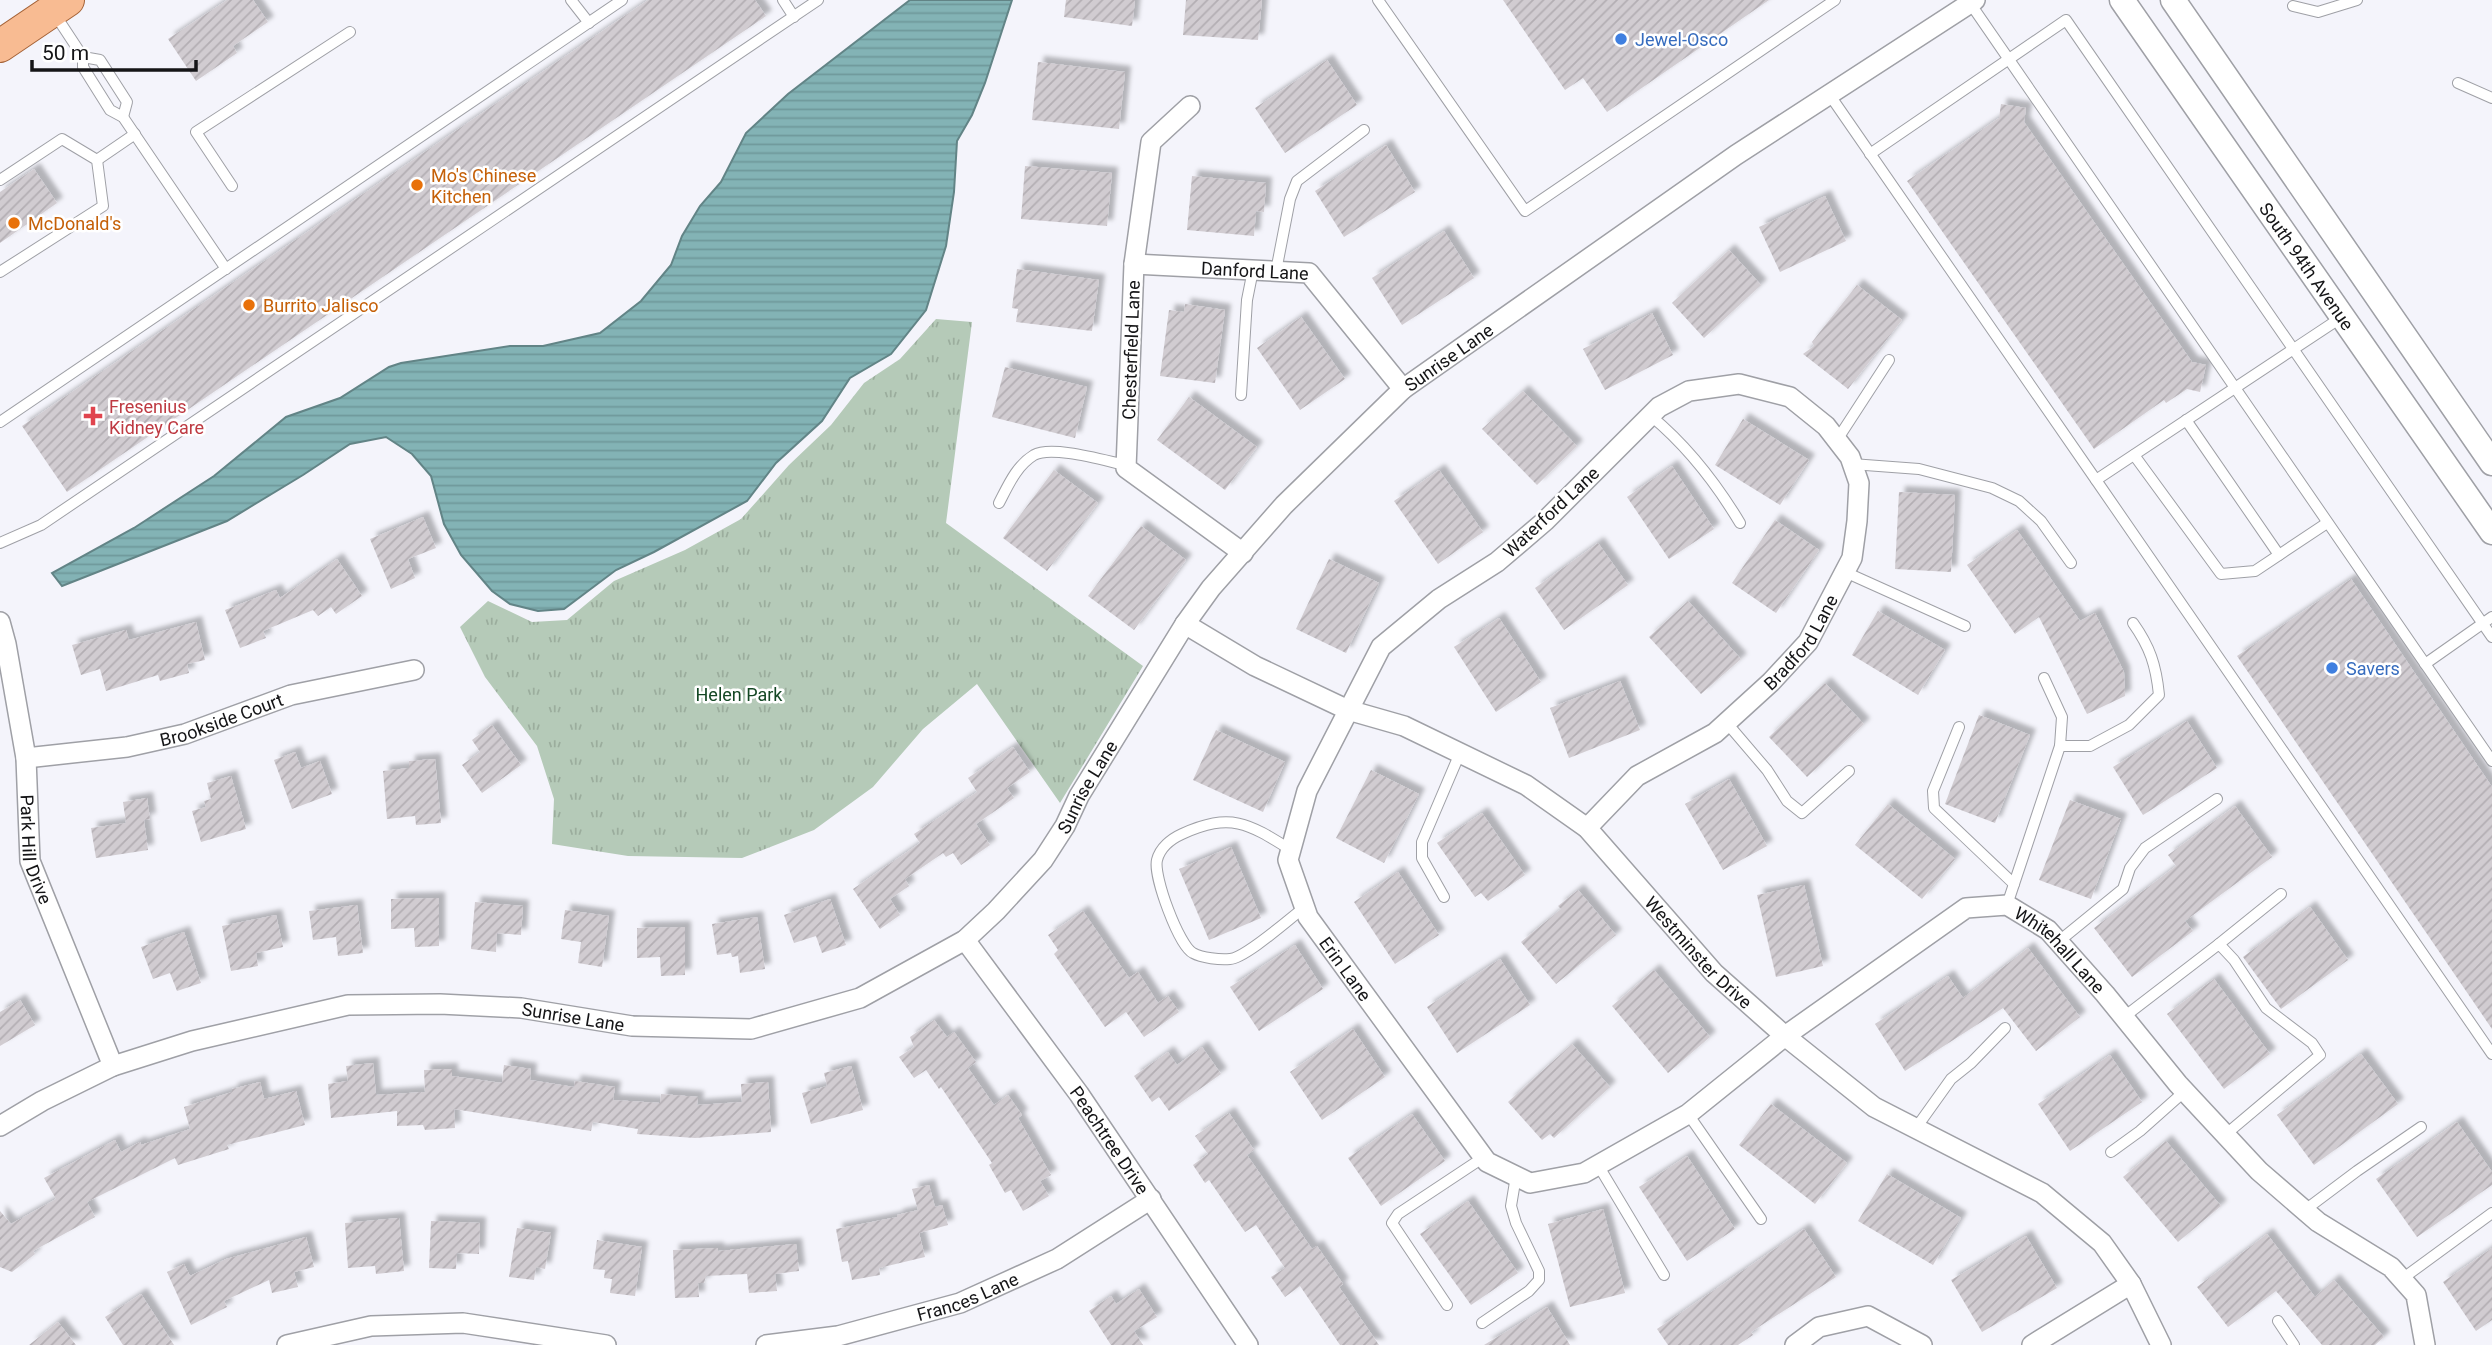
<svg xmlns="http://www.w3.org/2000/svg" width="2492" height="1345" font-family="Roboto,sans-serif">
  <defs>
    <pattern id="park-tufts" width="24" height="20" patternUnits="userSpaceOnUse" patternTransform="scale(1.75)"><rect width="24" height="20" fill="#b5cab8"/><path d="M3 7l-1-3M5 7V3M7 7l1-3M15 17l-1-3M17 17v-4M19 17l1-3" fill="none" stroke="#9bad9d"/></pattern>
    <pattern id="water-rules" width="6" height="5" patternUnits="userSpaceOnUse" patternTransform="scale(1.75)"><rect width="6" height="5" fill="#83b3b5"/><path d="M0 2.5h6" fill="none" stroke="#70999b"/></pattern>
    <pattern id="building-hatch" width="6" height="6" patternUnits="userSpaceOnUse" patternTransform="scale(1.75)"><rect width="6" height="6" fill="#d1ccd1"/><path d="M-1 1l2-2M0 6l6-6M5 7l2-2" fill="none" stroke="#b3aeb3"/></pattern>
    <filter id="shadow"><feDropShadow dx="6" dy="-6" stdDeviation="2" flood-color="#0004"/></filter>
  </defs>
  <rect width="100%" height="100%" fill="#f4f4fb"/>
  <!-- park -->
  <polygon fill="url(#park-tufts)" points="936,319 972,322 946,523 1143,666 1060,803 977,684 923,729 873,787 814,830 742,858 628,856 552,844 554,799 537,746 485,677 460,627 488,601 532,622 567,620 614,581 685,550 741,519 789,465 831,425 864,383 900,359"/>
  <!-- water -->
  <polygon fill="url(#water-rules)" stroke="#628486" stroke-width="2" points="910,0 1012,0 985,83 972,115 957,141 954,192 946,246 926,310 891,354 850,378 822,421 776,463 747,501 654,552 616,570 564,609 538,611 510,604 492,591 461,555 444,524 431,476 412,454 386,437 350,444 303,475 227,521 62,586 52,573 134,528 214,476 286,417 340,398 389,367 401,363 510,346 543,346 600,333 641,301 671,265 682,236 700,206 721,182 746,133 788,94"/>
  <!-- building -->
  <g fill="url(#building-hatch)" filter="url(#shadow)">
    <polygon points="227,0 253,0 268,22 233,46 237,53 196,81 168,39"/>
    <polygon points="648,0 755,0 766,16 67,492 22,426"/>
    <polygon points="1066,0 1135,0 1132,26 1064,17"/>
    <polygon points="1186,0 1262,0 1258,40 1183,35"/>
    <polygon points="1503,0 1769,0 1607,112 1583,78 1565,90"/>
    <polygon points="1327,60 1357,105 1285,153 1255,108"/>
    <polygon points="1038,62 1125,72 1119,129 1032,120"/>
    <polygon points="2001,104 2026,108 2024,122 2192,362 2206,365 2200,392 2187,389 2166,403 2164,400 2094,449 1907,181 1999,118"/>
    <polygon points="1386,145 1415,192 1344,237 1315,191"/>
    <polygon points="1025,166 1112,173 1107,226 1021,219"/>
    <polygon points="34,169 57,203 0,243 0,192"/>
    <polygon points="1192,176 1266,183 1264,212 1256,211 1254,236 1187,230"/>
    <polygon points="1825,196 1846,241 1780,272 1759,227"/>
    <polygon points="1444,231 1474,278 1402,325 1372,278"/>
    <polygon points="1729,250 1761,285 1704,338 1672,303"/>
    <polygon points="1017,269 1099,280 1092,331 1016,322 1018,309 1012,308"/>
    <polygon points="1857,285 1902,320 1848,389 1803,354 1814,346 1812,342"/>
    <polygon points="1185,304 1225,310 1215,383 1160,376 1169,310 1184,312"/>
    <polygon points="1652,313 1673,355 1605,390 1583,349"/>
    <polygon points="1301,317 1345,379 1300,410 1257,348"/>
    <polygon points="1005,367 1087,387 1075,438 992,417"/>
    <polygon points="1523,391 1577,446 1537,485 1482,429"/>
    <polygon points="1189,397 1257,447 1225,490 1157,440"/>
    <polygon points="1743,419 1809,460 1780,505 1715,465"/>
    <polygon points="1672,466 1714,529 1669,559 1627,497"/>
    <polygon points="1054,470 1098,503 1047,571 1003,538"/>
    <polygon points="1439,470 1483,532 1438,564 1394,501"/>
    <polygon points="1899,492 1955,495 1951,572 1895,569"/>
    <polygon points="423,517 436,548 408,559 415,578 391,589 370,539"/>
    <polygon points="1775,520 1819,550 1776,613 1732,583"/>
    <polygon points="1141,526 1186,560 1134,630 1088,596"/>
    <polygon points="2017,530 2080,621 2095,613 2124,672 2125,696 2087,714 2039,617 2015,634 1967,565"/>
    <polygon points="1598,543 1628,585 1564,630 1535,588"/>
    <polygon points="337,559 362,596 336,614 331,607 318,616 313,610 263,631 266,638 240,648 225,610 276,590 280,598"/>
    <polygon points="1329,559 1379,583 1346,653 1296,629"/>
    <polygon points="2351,579 2492,787 2492,1029 2237,656"/>
    <polygon points="1688,601 1741,659 1701,694 1649,637"/>
    <polygon points="1878,611 1945,650 1918,695 1852,655"/>
    <polygon points="1499,618 1541,682 1496,712 1454,647"/>
    <polygon points="196,622 205,660 187,664 189,673 160,681 158,675 106,691 100,669 81,675 72,645 126,630 129,640"/>
    <polygon points="1620,681 1640,730 1569,758 1550,708"/>
    <polygon points="1825,683 1864,724 1807,777 1769,737"/>
    <polygon points="1979,715 2030,735 1995,823 1945,804"/>
    <polygon points="2187,721 2217,768 2143,815 2113,767"/>
    <polygon points="492,725 521,765 482,793 462,765 480,752 472,740"/>
    <polygon points="1216,730 1285,762 1263,812 1193,780"/>
    <polygon points="1013,747 1030,772 1007,788 1014,798 976,824 990,845 961,865 953,853 946,857 943,853 905,879 909,886 890,899 900,915 880,929 853,889 920,843 914,834 977,792 968,778"/>
    <polygon points="295,752 301,768 320,761 332,794 292,809 274,760"/>
    <polygon points="435,759 441,823 416,825 415,816 387,819 383,771 409,768 409,761"/>
    <polygon points="1371,770 1419,794 1384,863 1336,838"/>
    <polygon points="231,776 246,829 201,842 192,811 206,807 204,801 211,799 207,783"/>
    <polygon points="1729,779 1767,846 1723,870 1685,804"/>
    <polygon points="147,798 150,819 144,820 148,850 96,858 91,828 126,823 123,802"/>
    <polygon points="2070,800 2121,819 2091,899 2039,880"/>
    <polygon points="1888,804 1955,859 1922,899 1855,845"/>
    <polygon points="2235,806 2272,857 2185,921 2193,931 2132,977 2094,928 2176,866 2168,855"/>
    <polygon points="1482,813 1525,875 1488,901 1481,893 1475,897 1437,843"/>
    <polygon points="1231,847 1261,918 1209,940 1179,869"/>
    <polygon points="1398,872 1439,935 1395,964 1354,902"/>
    <polygon points="1804,885 1823,966 1776,977 1757,895"/>
    <polygon points="1578,890 1616,935 1556,984 1521,942 1561,909 1558,906"/>
    <polygon points="439,898 439,946 415,947 414,928 391,929 391,899"/>
    <polygon points="830,899 846,945 822,953 816,936 794,943 784,915"/>
    <polygon points="475,902 523,906 521,935 497,933 496,952 471,949"/>
    <polygon points="357,905 363,953 338,956 336,937 313,940 309,911"/>
    <polygon points="2310,907 2348,960 2281,1009 2243,957"/>
    <polygon points="565,910 609,916 602,967 578,963 581,942 561,939"/>
    <polygon points="1083,911 1129,978 1138,972 1158,1003 1168,996 1179,1012 1144,1037 1126,1012 1105,1027 1054,954 1058,950 1048,935"/>
    <polygon points="276,915 283,947 256,953 258,966 231,971 222,926"/>
    <polygon points="757,917 765,969 740,973 738,956 732,957 731,953 717,955 712,924"/>
    <polygon points="685,927 685,975 661,976 660,957 637,958 637,928"/>
    <polygon points="184,932 201,983 177,991 170,973 153,979 141,947"/>
    <polygon points="1295,945 1323,989 1259,1031 1230,987"/>
    <polygon points="2028,948 2080,1017 2036,1051 2003,1008 1905,1071 1875,1024 1948,976 1963,998"/>
    <polygon points="1500,959 1530,1005 1457,1053 1427,1007"/>
    <polygon points="1654,970 1710,1037 1668,1073 1612,1006"/>
    <polygon points="2214,979 2270,1054 2224,1089 2167,1014"/>
    <polygon points="20,1000 35,1025 0,1046 0,1012"/>
    <polygon points="934,1020 947,1037 954,1032 976,1062 968,1068 994,1105 1008,1095 1022,1115 1018,1118 1051,1175 1040,1181 1049,1196 1023,1211 1011,1190 1005,1193 989,1165 992,1163 941,1087 939,1089 926,1070 914,1078 899,1057 914,1047 910,1037"/>
    <polygon points="1353,1029 1385,1077 1322,1120 1290,1072"/>
    <polygon points="1572,1044 1610,1087 1554,1138 1550,1134 1542,1140 1508,1102"/>
    <polygon points="1202,1047 1221,1074 1169,1111 1159,1097 1152,1102 1134,1076 1168,1052 1177,1065"/>
    <polygon points="2361,1054 2398,1104 2314,1165 2277,1115"/>
    <polygon points="2110,1055 2142,1102 2070,1151 2038,1104"/>
    <polygon points="373,1063 376,1095 425,1092 424,1070 452,1069 452,1076 502,1083 504,1065 531,1069 530,1080 574,1087 575,1081 615,1087 613,1100 660,1103 661,1094 698,1097 697,1105 742,1102 741,1084 768,1082 771,1132 695,1138 637,1134 638,1129 593,1122 591,1131 454,1109 455,1128 425,1130 423,1125 397,1126 397,1111 331,1118 328,1084 348,1081 346,1066"/>
    <polygon points="851,1066 863,1110 811,1124 802,1093 827,1086 824,1073"/>
    <polygon points="260,1082 264,1099 296,1091 305,1125 227,1145 229,1149 178,1165 175,1158 87,1202 95,1217 33,1251 35,1254 12,1272 0,1267 0,1211 11,1224 56,1199 44,1178 115,1140 121,1152 140,1142 141,1145 190,1129 184,1107 232,1092 232,1089"/>
    <polygon points="1771,1104 1847,1163 1815,1204 1739,1145"/>
    <polygon points="1229,1113 1254,1150 1247,1155 1312,1249 1317,1246 1343,1284 1339,1287 1379,1345 1340,1345 1300,1286 1285,1297 1271,1277 1285,1268 1256,1225 1245,1232 1209,1180 1205,1183 1193,1165 1208,1154 1195,1136"/>
    <polygon points="1412,1114 1445,1161 1381,1206 1348,1158"/>
    <polygon points="2457,1122 2492,1172 2492,1185 2417,1237 2376,1179"/>
    <polygon points="2166,1141 2221,1206 2178,1242 2123,1177"/>
    <polygon points="1687,1156 1735,1229 1687,1261 1639,1187"/>
    <polygon points="1887,1174 1961,1218 1933,1265 1858,1221"/>
    <polygon points="929,1185 935,1207 942,1205 948,1225 919,1233 925,1257 879,1268 880,1275 852,1280 848,1261 842,1262 836,1229 897,1217 897,1215 918,1210 912,1189"/>
    <polygon points="1468,1201 1518,1273 1471,1305 1420,1234"/>
    <polygon points="1603,1209 1625,1293 1570,1307 1548,1224"/>
    <polygon points="399,1218 404,1271 376,1274 375,1266 348,1268 345,1223"/>
    <polygon points="431,1221 480,1223 479,1254 457,1253 456,1269 429,1268"/>
    <polygon points="517,1228 551,1233 545,1269 536,1267 534,1280 509,1277"/>
    <polygon points="1804,1229 1836,1277 1751,1332 1753,1335 1738,1345 1668,1345 1657,1329"/>
    <polygon points="2267,1234 2315,1297 2334,1280 2384,1337 2375,1345 2322,1345 2276,1291 2228,1327 2197,1287"/>
    <polygon points="2026,1236 2057,1288 1982,1332 1951,1280"/>
    <polygon points="306,1237 314,1267 294,1272 298,1287 272,1293 269,1280 224,1301 227,1307 191,1325 167,1272 184,1264 190,1276 226,1259"/>
    <polygon points="597,1240 642,1247 635,1296 610,1293 612,1279 604,1278 605,1270 593,1269"/>
    <polygon points="796,1244 799,1271 775,1274 777,1291 749,1293 747,1274 706,1276 704,1283 698,1283 699,1297 675,1298 673,1250 718,1248 718,1251"/>
    <polygon points="2492,1248 2492,1320 2476,1331 2443,1282"/>
    <polygon points="1139,1289 1157,1317 1134,1331 1143,1345 1111,1345 1089,1311 1111,1296 1116,1304"/>
    <polygon points="141,1294 174,1345 123,1345 105,1317"/>
    <polygon points="1547,1307 1570,1345 1484,1345"/>
    <polygon points="58,1322 76,1345 29,1345"/>
  </g>
  <g fill="none" stroke-linecap="round" stroke-linejoin="round">
    <!-- service casing -->
    <g stroke="#9fa0a6" stroke-width="12">
      <g id="service">
        <polyline points="571,0 589,23"/>
        <polyline points="783,0 794,17"/>
        <polyline points="1378,0 1525,211 1835,0"/>
        <polyline points="1970,3 2492,761"/>
        <polyline points="2293,6 2318,12 2357,0"/>
        <polyline points="54,13 83,57 83,67 110,110 123,117 226,269"/>
        <polyline points="83,57 100,60 127,102 123,117"/>
        <polyline points="2458,83 2492,98"/>
        <polyline points="1829,94 2096,480 2342,317"/>
        <polyline points="1870,154 2066,20 2492,637"/>
        <polyline points="97,160 135,134"/>
        <polyline points="0,180 62,139 97,160 103,206 0,272"/>
        <polyline points="232,186 196,132 350,32"/>
        <polyline points="1276,271 1290,199 1297,181 1364,130"/>
        <polyline points="1241,395 1247,300 1253,270"/>
        <path d="M 1651,416 C 1686,445 1716,483 1740,523"/>
        <polyline points="2186,420 2279,555"/>
        <polyline points="0,422 622,0"/>
        <polyline points="1837,440 1889,360"/>
        <polyline points="2134,455 2221,574 2255,571 2327,523"/>
        <polyline points="1852,464 1919,469 1992,488 2019,501 2041,521 2071,563"/>
        <polyline points="2096,480 2492,1054"/>
        <path d="M 999,503 C 1008,486 1016,466 1034,455 C 1052,445 1106,461 1126,465"/>
        <polyline points="0,543 41,525 818,0"/>
        <polyline points="1845,572 1965,626"/>
        <polyline points="2425,664 2492,617"/>
        <polyline points="1726,722 1767,770 1787,801 1802,813 1849,771"/>
        <polyline points="1959,727 1933,791 1934,808 2014,884"/>
        <path d="M 2060,746 L 2090,746 L 2129,725 L 2159,695 C 2156,665 2150,647 2133,623"/>
        <path d="M 1291,850 C 1248,823 1231,812 1182,834 C 1171,839 1160,848 1157,860 C 1153,876 1179,946 1193,953 C 1202,958 1220,960 1230,959 C 1246,958 1290,918 1305,907"/>
        <polyline points="1444,897 1422,858 1422,842 1460,753"/>
        <polyline points="2007,905 2060,746 2062,717 2044,678"/>
        <polyline points="2058,942 2123,889 2130,868 2145,848 2217,799"/>
        <polyline points="2219,944 2281,894"/>
        <polyline points="2124,1017 2219,944 2234,960 2266,1008 2312,1043 2320,1055 2225,1135"/>
        <polyline points="1688,1114 1761,1219"/>
        <polyline points="1916,1128 1951,1079 1971,1063 2005,1028"/>
        <polyline points="2111,1152 2140,1131 2185,1091"/>
        <polyline points="1598,1165 1664,1275"/>
        <polyline points="2305,1210 2357,1171 2421,1127"/>
        <polyline points="2402,1279 2492,1213"/>
        <polyline points="1447,1305 1392,1223 1398,1214 1484,1157"/>
        <polyline points="2278,1321 2294,1345"/>
        <polyline points="1482,1323 1529,1291 1539,1280 1539,1271 1516,1223 1511,1206 1516,1176"/>
      </g>
    </g>
    <!-- minor casing -->
    <g stroke="#9fa0a6" stroke-width="22">
      <g id="minor">
        <polyline points="1190,106 1151,142 1134,264 1126,468 1243,553"/>
        <path id="s1" d="M 1134,264 L 1309,273 L 1403,389"/>
        <path id="s2" d="M 0,622 L 6,644 L 26,758 L 30,861 L 113,1066"/>
        <path id="s3" d="M 1185,624 L 1255,666 L 1348,710 L 1404,726 L 1526,785 L 1587,828 L 1714,973 L 1785,1036 L 1874,1107 L 2042,1193 L 2102,1243 L 2131,1284 L 2161,1345"/>
        <path id="s4" d="M 26,758 L 127,747 L 185,734 L 291,695 L 414,670"/>
        <path id="s5" d="M 1587,828 L 1637,776 L 1715,733 L 1771,682 L 1808,642 L 1852,558 L 1857,521 L 1859,483 L 1850,457 L 1826,426 L 1790,397 L 1739,384 L 1689,391 L 1659,407 L 1545,521 L 1497,562 L 1439,599 L 1381,647 L 1307,791 L 1288,860 L 1308,917 L 1487,1162 L 1530,1183 L 1584,1173 L 1688,1114 L 1785,1036 L 1966,908 L 2007,905 L 2048,930 L 2105,994 L 2178,1084 L 2259,1171 L 2318,1222 L 2391,1267 L 2416,1295 L 2425,1345"/>
        <path id="s6" d="M 965,940 L 1079,1094 L 1248,1345"/>
        <path id="s7" d="M 0,1126 L 42,1101 L 113,1066 L 192,1041 L 348,1005 L 440,1004 L 521,1008 L 632,1026 L 751,1029 L 860,998 L 965,940 L 996,911 L 1043,860 L 1065,826 L 1079,796 L 1185,624 L 1211,588 L 1284,505 L 1403,389 L 1736,155 L 1975,0"/>
        <polyline points="287,1345 371,1326 463,1323 606,1345"/>
        <path id="s8" d="M 766,1345 L 838,1336 L 960,1303 L 1057,1259 L 1151,1199"/>
        <polyline points="1795,1345 1819,1327 1868,1316 1922,1345"/>
        <polyline points="2032,1345 2131,1284"/>
      </g>
    </g>
    <!-- tertiary casing -->
    <g stroke="#9fa0a6" stroke-width="27">
      <g id="tertiary">
        <path id="s9" d="M 2122,0 L 2492,532"/>
        <polyline points="2173,0 2492,463"/>
      </g>
    </g>
    <!-- primary casing -->
    <g stroke="#a56338" stroke-width="34">
      <polyline id="primary" points="0,46 68,0"/>
    </g>
    <!-- service -->
    <use href="#service" stroke="#fff" stroke-width="10"/>
    <!-- minor -->
    <use href="#minor" stroke="#fff" stroke-width="19"/>
    <!-- tertiary -->
    <use href="#tertiary" stroke="#fff" stroke-width="24"/>
    <!-- primary -->
    <use href="#primary" stroke="#f8bb92" stroke-width="32"/>
  </g>
  <!-- markers -->
  <g fill="#3f7fe0" stroke="#fff" stroke-width="2.5">
    <circle cx="1621" cy="39" r="7"/>
    <circle cx="2332" cy="668" r="7"/>
  </g>
  <g fill="#e8710a" stroke="#fff" stroke-width="2.5">
    <circle cx="417" cy="185" r="7"/>
    <circle cx="14" cy="223" r="7"/>
    <circle cx="249" cy="305" r="7"/>
  </g>
  <path fill="#e0444e" stroke="#fff" stroke-width="2.5" d="M89.5 405.5h7v7h7v7h-7v7h-7v-7h-7v-7h7z"/>
  <g text-anchor="middle" dominant-baseline="central" stroke-width="5" stroke-linejoin="round" paint-order="stroke">
    <!-- shop labels -->
    <g font-size="18" fill="#366cbe" stroke="#fff" text-anchor="start">
      <text x="1635" y="39">Jewel-Osco</text>
      <text x="2346" y="668">Savers</text>
    </g>
    <!-- food labels -->
    <g font-size="18" fill="#c56008" stroke="#fff" text-anchor="start">
      <text x="431" y="175">Mo's Chinese<tspan x="431" dy="21">Kitchen</tspan></text>
      <text x="28" y="223">McDonald's</text>
      <text x="263" y="305">Burrito Jalisco</text>
    </g>
    <!-- street labels -->
    <g font-size="18" fill="#151517" stroke="#fff">
      <text stroke="none"><textPath href="#s9" startOffset="324">South 94th Avenue</textPath></text>
      <text stroke="none"><textPath href="#s1" startOffset="121">Danford Lane</textPath></text>
      <text transform="translate(1131 350) rotate(-88)">Chesterfield Lane</text>
      <text stroke="none"><textPath href="#s7" startOffset="1773">Sunrise Lane</textPath></text>
      <text transform="translate(1551 512) rotate(-43)">Waterford Lane</text>
      <text stroke="none"><textPath href="#s5" startOffset="287">Bradford Lane</textPath></text>
      <text stroke="none"><textPath href="#s4" startOffset="200">Brookside Court</textPath></text>
      <text stroke="none"><textPath href="#s7" startOffset="1206">Sunrise Lane</textPath></text>
      <text stroke="none"><textPath href="#s2" startOffset="231">Park Hill Drive</textPath></text>
      <text stroke="none"><textPath href="#s3" startOffset="620">Westminster Drive</textPath></text>
      <text stroke="none"><textPath href="#s5" startOffset="2357">Whitehall Lane</textPath></text>
      <text stroke="none"><textPath href="#s5" startOffset="1438">Erin Lane</textPath></text>
      <text stroke="none"><textPath href="#s7" startOffset="597">Sunrise Lane</textPath></text>
      <text stroke="none"><textPath href="#s6" startOffset="247">Peachtree Drive</textPath></text>
      <text stroke="none"><textPath href="#s8" startOffset="208">Frances Lane</textPath></text>
    </g>
    <!-- health labels -->
    <g font-size="18" fill="#be3a42" stroke="#fff" text-anchor="start">
      <text x="109" y="406">Fresenius<tspan x="109" dy="21">Kidney Care</tspan></text>
    </g>
    <!-- park labels -->
    <g font-size="18" fill="#144724" stroke="#fff">
      <text x="739" y="694">Helen Park</text>
    </g>
  </g>
  <!-- scale -->
  <path d="M32 60v10h164v-10" fill="none" stroke="#151517" stroke-width="3.5"/>
  <text x="42" y="60" font-size="21" fill="#151517" stroke="#ffffff" stroke-width="5" paint-order="stroke">50 m</text>
</svg>
